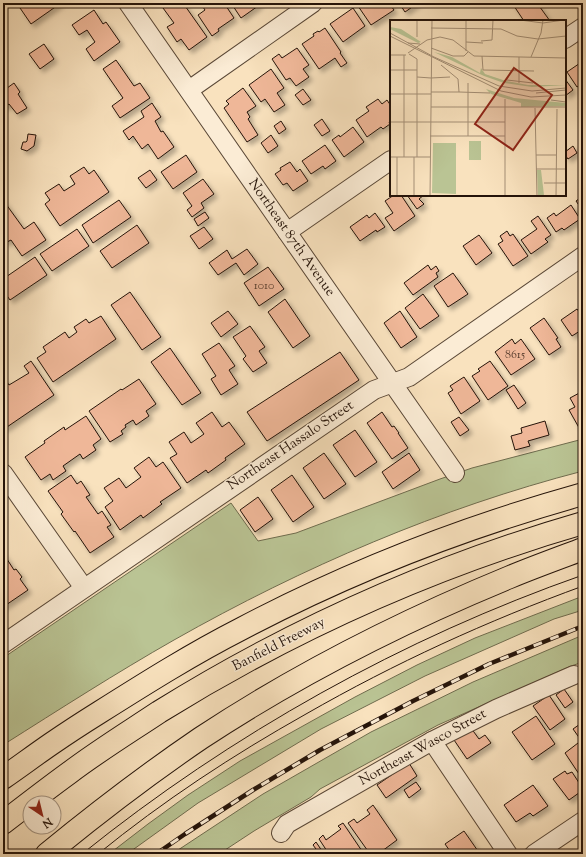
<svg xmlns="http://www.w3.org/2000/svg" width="586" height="857" font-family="'Sorts Mill Goudy',serif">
  <defs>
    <filter id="shadow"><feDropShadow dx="3.5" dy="3.5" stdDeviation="2" flood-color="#0004"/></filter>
  </defs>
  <rect width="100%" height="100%" fill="#f9e2be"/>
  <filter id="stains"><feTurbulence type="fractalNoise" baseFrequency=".005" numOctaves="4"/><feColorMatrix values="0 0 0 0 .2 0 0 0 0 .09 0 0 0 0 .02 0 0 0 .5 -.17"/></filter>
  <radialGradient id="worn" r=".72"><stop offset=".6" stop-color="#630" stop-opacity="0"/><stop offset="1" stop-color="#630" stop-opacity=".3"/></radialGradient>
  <!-- green -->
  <g fill="#bac494" stroke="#6f6c4e">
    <path d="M 583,439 L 583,471 C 440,508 303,567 174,640 C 116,673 60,709 3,745 L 3,658 L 231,503 L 258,541 L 296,533 L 440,479 L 472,468 Z"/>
    <polygon points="583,596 583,610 554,619 425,676 321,729 198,803 127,854 109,854 148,824 188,795 240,761 355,697 417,665 475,638"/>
    <polygon points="583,635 583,662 571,666 438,725 320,789 311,797 254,831 219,854 172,854 263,794 371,732 473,682"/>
  </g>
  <!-- building -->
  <g fill="#efb798" stroke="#241309" filter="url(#shadow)">
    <polygon points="28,3 61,3 31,24 20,8"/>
    <polygon points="171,3 183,3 207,37 189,50 181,39 177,42 167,27 174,23 163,8"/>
    <polygon points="208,3 212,3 214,5 217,3 224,3 234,18 218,29 219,31 212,36 198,15 205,10 203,7"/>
    <polygon points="231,3 261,3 257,6 258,6 241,18"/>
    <polygon points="363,3 389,3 394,10 371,25 358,6"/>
    <polygon points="399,3 418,3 405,12"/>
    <polygon points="512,3 537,3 550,21 524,21"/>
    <polygon points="353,8 365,26 343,42 330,24"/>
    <polygon points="94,10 103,24 106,22 120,42 94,61 86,49 95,42 87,30 79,35 72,25"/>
    <polygon points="325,28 341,52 340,53 347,63 341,67 335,58 319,69 302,44 314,36 313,34 318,31 319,32"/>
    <polygon points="44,44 54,59 40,69 29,54"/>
    <polygon points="297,48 309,65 303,69 309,77 296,86 290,78 286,80 272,59 279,54 282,58"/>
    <polygon points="116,60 134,86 140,83 150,98 120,118 112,106 123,98 103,69"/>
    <polygon points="583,61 583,83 577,87 567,72"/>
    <polygon points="271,69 284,88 277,93 285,105 274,112 265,99 261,102 249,85"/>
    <polygon points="565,79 573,90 565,96"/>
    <polygon points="14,83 20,92 18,94 27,108 17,114 9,104 4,107 3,105 3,91"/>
    <polygon points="243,88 256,106 247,112 250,117 248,119 258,135 247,142 224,108 229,104 226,101"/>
    <polygon points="303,89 311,100 303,105 295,95"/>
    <polygon points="378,99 382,104 387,100 391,106 391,121 389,122 390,124 383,129 381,127 367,137 356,120 369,111 366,107"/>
    <polygon points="152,103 161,117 155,121 161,132 163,131 174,147 158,159 148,144 142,149 133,136 129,140 123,131 144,117 141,111"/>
    <polygon points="322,119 330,131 322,136 314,125"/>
    <polygon points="281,121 286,129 279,134 274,126"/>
    <polygon points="353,127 364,142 344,157 332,140 339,135 340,137"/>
    <polygon points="28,134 36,135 34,146 27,151 21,149 23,142 26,142 27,141"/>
    <polygon points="271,135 278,146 268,153 261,143"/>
    <polygon points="325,145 336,161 325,169 323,166 311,174 302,161"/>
    <polygon points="573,146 577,153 568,159 565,155 565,152"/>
    <polygon points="186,155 197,172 173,189 161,172"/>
    <polygon points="290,162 297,172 300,169 308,181 293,191 287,183 283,185 275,174 281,170 280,168"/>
    <polygon points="84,167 89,174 94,170 109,192 60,226 45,204 50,200 45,193 59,184 64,191 75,184 70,176"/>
    <polygon points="150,170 157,180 146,188 138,178"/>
    <polygon points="203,179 214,194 201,203 204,208 192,217 187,210 192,206 183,193"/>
    <polygon points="394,195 401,195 415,216 394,231 385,218 393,213 385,201"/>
    <polygon points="407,195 424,195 419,199 424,204 417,209"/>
    <polygon points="583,196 583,211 576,201"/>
    <polygon points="3,200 24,229 34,222 46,240 22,256 11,240 5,243 3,240"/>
    <polygon points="119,200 131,217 93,243 82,225"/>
    <polygon points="571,205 580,219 564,230 562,228 556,232 547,218 554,213 556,216"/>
    <polygon points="205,212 209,218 198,226 194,219"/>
    <polygon points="375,213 385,227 377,232 376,230 360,241 350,227 367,215 369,218"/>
    <polygon points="538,216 551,235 545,239 548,242 531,254 521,240 537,229 531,221"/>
    <polygon points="137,225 149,243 112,268 100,251"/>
    <polygon points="204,227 213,239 199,249 190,236"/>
    <polygon points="77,229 89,246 52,271 40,254"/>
    <polygon points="507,231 510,236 513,234 528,256 513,266 498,244 503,241 500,236"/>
    <polygon points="479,235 492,253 476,265 463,246"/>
    <polygon points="247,249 258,264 244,275 236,263 218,275 209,263 227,250 232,259"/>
    <polygon points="35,257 47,275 10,300 3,290 3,279"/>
    <polygon points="428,265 431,270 436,266 439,271 436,273 438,277 413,295 404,283"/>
    <polygon points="268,267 284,289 259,306 244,283"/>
    <polygon points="453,273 468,294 448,307 434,286"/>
    <polygon points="130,292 161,337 142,350 111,305"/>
    <polygon points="423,294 439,316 420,329 405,308"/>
    <polygon points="285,299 310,336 293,348 268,312"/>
    <polygon points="577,309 583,317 583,329 572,336 561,320"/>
    <polygon points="228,311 238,324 221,337 211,323"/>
    <polygon points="400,311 417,337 401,348 384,323"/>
    <polygon points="101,316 116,339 53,382 37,358 46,352 43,347 65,332 69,338 77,332 74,327 86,319 89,323"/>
    <polygon points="544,318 558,338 556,339 561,347 549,355 530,328"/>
    <polygon points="250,326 265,347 259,351 267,363 253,372 243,359 246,356 233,337"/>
    <polygon points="512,339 515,344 521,339 535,359 511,375 495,352"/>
    <polygon points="219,343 235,366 229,370 238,384 221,395 211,379 216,376 202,354"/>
    <polygon points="170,348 201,393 182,405 151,362"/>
    <polygon points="340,352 359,380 267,441 247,412"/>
    <polygon points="31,361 54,395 4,429 3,427 3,381 5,379 9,385 29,373 24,366"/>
    <polygon points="490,361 508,386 488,400 472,376 480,371 478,369"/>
    <polygon points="464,377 480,401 461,414 448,393 453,390 450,386"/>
    <polygon points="139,379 156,404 146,411 149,416 136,425 133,420 125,425 126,427 121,431 123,434 110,442 89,411 121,389 122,390"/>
    <polygon points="514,385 526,403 518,409 506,390"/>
    <polygon points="583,391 583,432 582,433 569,410 575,407 570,398"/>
    <polygon points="212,412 222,427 229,422 245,444 225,458 226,460 208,473 206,470 187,483 170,458 177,454 169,442 184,432 191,443 204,434 196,423"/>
    <polygon points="382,412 392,427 394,426 399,433 398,433 408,448 392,459 367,423"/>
    <polygon points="86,416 101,439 93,445 96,450 83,459 80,454 63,466 66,471 53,480 50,474 41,480 25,457 45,443 44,441 64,427 65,430"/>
    <polygon points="459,417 469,430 460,436 451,422"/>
    <polygon points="545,421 549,435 528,441 530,446 515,450 511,436 522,433 521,428"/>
    <polygon points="355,430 377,462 355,477 333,445"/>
    <polygon points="324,453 346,484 324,499 303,468"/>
    <polygon points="409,453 420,470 393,489 382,472"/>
    <polygon points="149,457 156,467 163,462 181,488 160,502 162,504 143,518 141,515 120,530 105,507 113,501 104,488 119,478 126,488 141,477 134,468"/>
    <polygon points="71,475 77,484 81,481 90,495 86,497 98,514 102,511 111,525 107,527 114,537 90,553 75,531 74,532 61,514 63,512 48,491"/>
    <polygon points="292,475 314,507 293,522 271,490"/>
    <polygon points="258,497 273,519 255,532 240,510"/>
    <polygon points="3,553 14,570 16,569 22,577 20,579 28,590 3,607"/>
    <polygon points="564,689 573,702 565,708 556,695"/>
    <polygon points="549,695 565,719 550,730 533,706"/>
    <polygon points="536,716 555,744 532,760 512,732"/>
    <polygon points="583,722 583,743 573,729"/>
    <polygon points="471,728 479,739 485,735 491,743 467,759 454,740"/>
    <polygon points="578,743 583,749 583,771 579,774 565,753"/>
    <polygon points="409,763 417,776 386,798 377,785"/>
    <polygon points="565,771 567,774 572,772 583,789 583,790 569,800 553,779"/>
    <polygon points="416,782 421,789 409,798 404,790"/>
    <polygon points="533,785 548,806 533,816 530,813 516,822 504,805"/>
    <polygon points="373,805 397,840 378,854 370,854 348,823 354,819 357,823 370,814 367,810"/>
    <polygon points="343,823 364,854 329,854 319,839 323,835 326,840 341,829 338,826"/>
    <polygon points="464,831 480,854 452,854 445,844"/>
    <polygon points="316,842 324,854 308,854 316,849 313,845"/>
  </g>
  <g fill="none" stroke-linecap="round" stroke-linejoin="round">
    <!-- street casing -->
    <g stroke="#594736" stroke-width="20">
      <g id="street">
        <polyline points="128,3 287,232 455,473"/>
        <polyline points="565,39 583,27"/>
        <polyline points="189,90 313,3"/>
        <polyline points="287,232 391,160"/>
        <polyline points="3,473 84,588"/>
        <polyline points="3,644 374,390 409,377 583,256"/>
        <polyline points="432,741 508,854"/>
        <polyline points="281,833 287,824 432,741 496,709 574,675"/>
        <polyline points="534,854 583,821"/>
      </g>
    </g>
    <!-- highway casing -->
    <g stroke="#241309" stroke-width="24">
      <g id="highway">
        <path d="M 3,778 C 19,767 35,755 51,744 C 67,733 84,722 100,712 C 146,683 192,654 241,629 C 349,572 465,527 583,494"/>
        <path d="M 3,823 C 25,806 47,789 69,773 C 98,751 129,732 159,712 C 291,630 434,566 583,523"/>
        <path d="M 47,854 C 97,813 148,774 201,738 C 298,674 403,621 510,577 C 534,567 559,558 583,549"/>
      </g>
    </g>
    <!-- street -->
    <use href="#street" stroke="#fbecd5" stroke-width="18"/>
    <!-- highway -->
    <use href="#highway" stroke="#f9e2be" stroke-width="22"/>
    <!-- tram -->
    <g stroke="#241309" stroke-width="1">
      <path d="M 82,854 C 231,734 403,638 583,575"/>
      <path d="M 98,854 C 163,801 233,755 306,714 C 395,663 487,621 583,586"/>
    </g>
    <!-- rail casing -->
    <g stroke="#241309" stroke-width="4.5">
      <polyline id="rail" points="156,854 185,834 253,790 320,750 413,701 489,664 583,626"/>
    </g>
    <!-- rail -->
    <use href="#rail" stroke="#fbecd5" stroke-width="3" stroke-dasharray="9" stroke-linecap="butt"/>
  </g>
  <g text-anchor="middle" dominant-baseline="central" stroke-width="3" stroke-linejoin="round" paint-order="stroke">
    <!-- number labels -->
    <g font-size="12" fill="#573c2d">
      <text x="264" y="286">1010</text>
      <text x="515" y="355">8615</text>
    </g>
    <!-- street labels -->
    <g font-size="14" fill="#241309" stroke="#fbecd5">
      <text transform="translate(291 238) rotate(55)">Northeast 87th Avenue</text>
      <text transform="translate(291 446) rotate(-34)">Northeast Hassalo Street</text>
      <text transform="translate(279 645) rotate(-27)">Banfield Freeway</text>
      <text transform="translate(423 748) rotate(-29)">Northeast Wasco Street</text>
    </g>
  </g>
  <!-- overview -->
  <g transform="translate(390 20)">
    <rect width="176" height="176" fill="#f9e2be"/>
    <path d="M 0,7 L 11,9 L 31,22 L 28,23 L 0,9 ZM 44,32 L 62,37 L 90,53 L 91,48 L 95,54 L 116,61 L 138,65 L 176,65 L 142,67 L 114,63 L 94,56 ZM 96,69 L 124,78 L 176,83 L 176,86 L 131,87 L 131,83 L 101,74 ZM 79,121 L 91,121 L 91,140 L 79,140 ZM 43,123 L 66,123 L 66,174 L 42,173 ZM 147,150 L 151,150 L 154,175 L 148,175 Z" fill="#bac494"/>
    <path fill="none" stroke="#a48f76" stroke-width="1" d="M 130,0 L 153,3 L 174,0M 41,8 L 111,9 L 127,16 L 148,19 L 176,16M 0,13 L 44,37 L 109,66 L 142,71 L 176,68M 0,16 L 111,71 L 141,77 L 176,75M 27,17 L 27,0M 91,21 L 102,20 L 103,0M 76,22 L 93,23M 18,23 L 30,24M 41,28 L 63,36 L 74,36 L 78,32M 76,31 L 76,0M 18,33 L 37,20 L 50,17 L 63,20 L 84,36 L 176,38M 19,34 L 27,39 L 27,57 L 41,58M 0,35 L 16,35M 92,36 L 93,50 L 144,51M 141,37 L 151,13 L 153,0M 51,45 L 68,59 L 69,72M 0,50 L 27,50M 41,58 L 60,57M 117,60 L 143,63M 129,63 L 129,37M 41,72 L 69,72M 69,72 L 100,73M 146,73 L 176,70M 0,74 L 41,74M 161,80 L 176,82M 41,87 L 176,87M 145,88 L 147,176M 0,102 L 115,102M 40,116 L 115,116M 78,116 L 78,63M 146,135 L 166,135M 0,137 L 0,35M 0,137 L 40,137M 14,137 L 14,35M 27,137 L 27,57M 146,149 L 176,149M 154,163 L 176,163M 0,176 L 65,176M 7,176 L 7,137M 24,176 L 24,137M 40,176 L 42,0M 115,176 L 115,79M 166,176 L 167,89"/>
    <path fill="#8f2418" fill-opacity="0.15" stroke="#8f2418" stroke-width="2" d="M 124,48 L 162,75 L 123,130 L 85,104 Z"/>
    <rect width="176" height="176" fill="none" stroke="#241309" stroke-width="2"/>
  </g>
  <!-- margin -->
  <rect width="586" height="857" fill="none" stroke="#f9e2be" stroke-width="16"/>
  <rect x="4" y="4" width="578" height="849" fill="none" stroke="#241309" stroke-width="2"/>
  <rect x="8" y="8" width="570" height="841" fill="none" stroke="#241309"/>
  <!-- north arrow -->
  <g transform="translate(42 815) rotate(145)"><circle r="19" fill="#fbecd5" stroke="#a59583"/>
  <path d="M0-3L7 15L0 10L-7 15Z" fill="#8f2418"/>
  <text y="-6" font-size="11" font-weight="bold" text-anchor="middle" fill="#241309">N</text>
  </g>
  <rect width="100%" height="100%" filter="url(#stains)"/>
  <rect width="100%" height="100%" fill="url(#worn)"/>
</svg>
